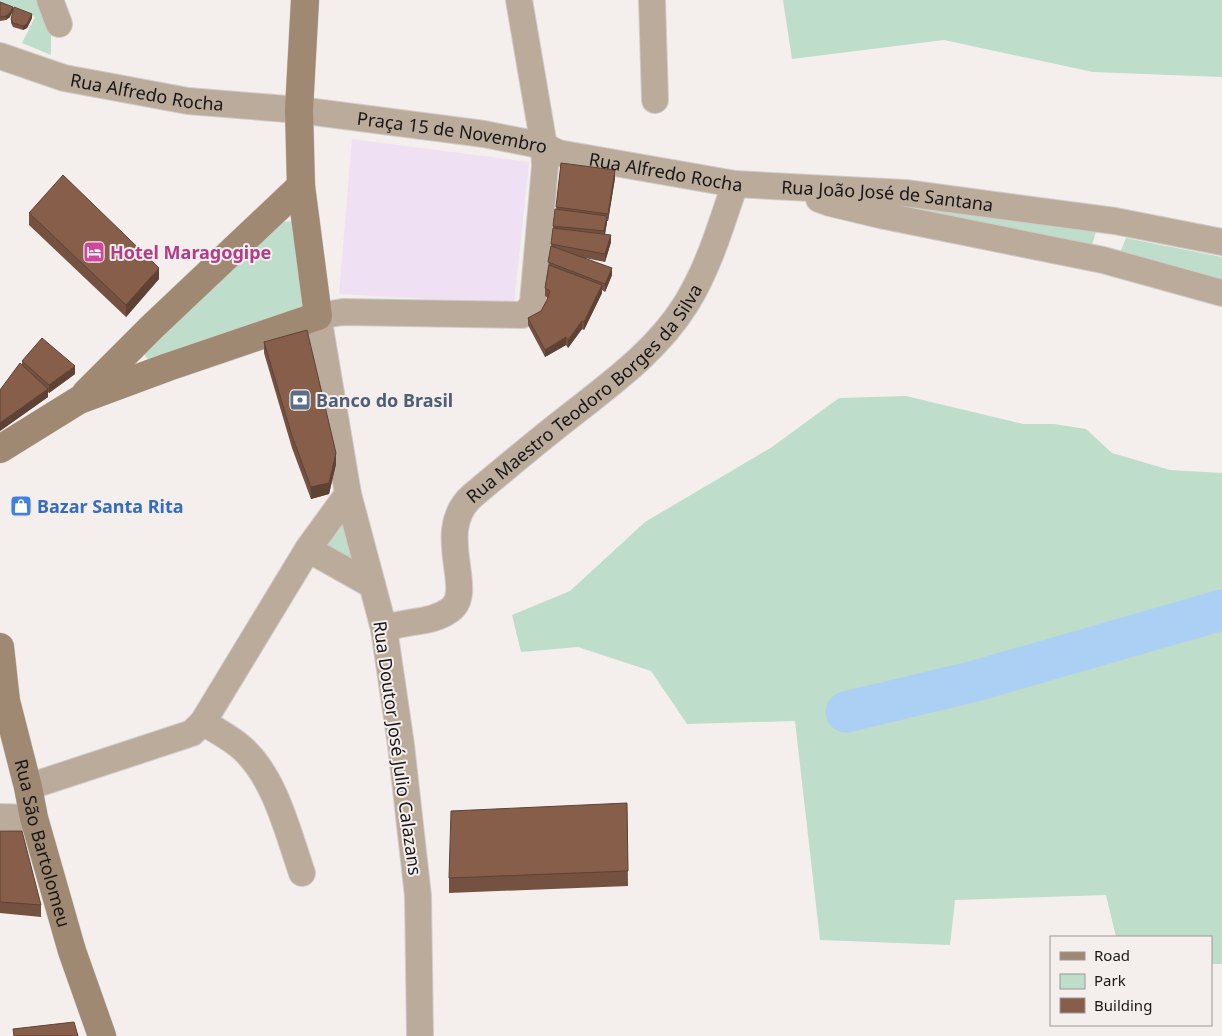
<svg xmlns="http://www.w3.org/2000/svg" width="1222" height="1036" font-family="'Noto Sans',sans-serif">
  <rect width="100%" height="100%" fill="#f4efed"/>
  <!-- commercial -->
  <polygon fill="#f0e0f3" points="352,139 529,162 514,304 339,294"/>
  <!-- green -->
  <g fill="#beddca">
    <polygon points="0,0 41,0 51,26 51,55 22,43 35,17 0,4"/>
    <polygon points="783,0 1222,0 1222,77 1093,72 944,40 792,59"/>
    <polygon points="877,199 1097,228 1091,249 873,206"/>
    <polygon points="290,221 293,225 303,306 299,310 151,362 145,356 145,349 284,222"/>
    <polygon points="1126,238 1222,257 1222,279 1120,253"/>
    <polygon points="906,396 1023,424 1054,424 1086,429 1112,453 1170,470 1222,473 1222,964 1211,964 1211,937 1116,937 1106,895 955,900 950,945 820,940 795,721 687,724 651,671 578,647 521,652 512,615 570,591 645,522 772,447 839,398"/>
    <polygon points="338,524 347,524 352,529 352,564 330,551 326,541"/>
  </g>
  <g fill="none" stroke-linecap="round" stroke-linejoin="round">
    <!-- river -->
    <polyline stroke="#acd0f3" stroke-width="41" points="846,712 975,681 1222,610"/>
    <!-- street casing -->
    <g stroke="#d1cccb" stroke-width="28">
      <g id="street">
        <polyline points="50,0 59,24"/>
        <polyline points="652,0 655,100"/>
        <path id="s1" d="M 0,56 L 64,78 L 188,101 L 299,110 L 484,134 L 544,146 L 558,153 L 735,184 L 905,193 L 1115,221 L 1222,242"/>
        <polyline points="819,199 830,203 880,215 1103,260 1222,293"/>
        <polyline points="308,549 372,585"/>
        <path id="s2" d="M 384,629 C 405,620 431,624 450,610 C 477,591 432,532 472,496 C 503,470 534,444 566,419 C 609,385 657,351 686,304 C 709,267 721,225 735,184"/>
        <path d="M 203,722 C 215,730 231,738 242,748 C 275,777 288,833 302,873"/>
        <polyline points="28,787 192,733 203,722 308,549 348,494"/>
        <polyline points="0,817 34,818"/>
        <polyline points="420,1036 418,896 401,745 384,629 348,494 318,316 343,312 522,315 529,310 533,302 545,166 544,146 519,0"/>
      </g>
    </g>
    <!-- secondary casing -->
    <g stroke="#d1cccb" stroke-width="29">
      <g id="secondary">
        <polyline points="86,393 152,327 301,186"/>
        <polyline points="0,449 79,400 168,367 318,316 301,186 299,110 305,0"/>
        <path id="s3" d="M 0,647 L 6,701 L 28,787 L 34,818 L 72,951 L 102,1036"/>
      </g>
    </g>
    <!-- street -->
    <use href="#street" stroke="#baab9b" stroke-width="26"/>
    <!-- secondary -->
    <use href="#secondary" stroke="#9f8972" stroke-width="28"/>
  </g>
  <!-- wall -->
  <g fill="#745140">
    <polygon points="0,2 10,17 6,20 0,21"/>
    <polygon points="32,18 27,28 23,30 13,27 11,23 11,19"/>
    <polygon points="561,163 615,178 608,221 607,221 605,234 611,242 605,262 585,258 612,275 605,292 602,290 602,293 584,330 582,329 568,348 566,345 545,357 528,325 528,318 541,311 548,298 545,296 545,288 553,233 553,226 556,210"/>
    <polygon points="29,213 159,279 126,317 29,225"/>
    <polygon points="264,342 336,464 329,494 311,499 292,448 264,353"/>
    <polygon points="22,361 75,374 49,393 48,392 48,397 0,431 0,390 22,365"/>
    <polygon points="627,803 628,886 449,893 449,878"/>
    <polygon points="0,831 41,905 41,917 0,913"/>
  </g>
  <!-- shaded-wall -->
  <g fill="#5e4234">
    <polygon points="13,7 13,11 10,17 6,20 6,16"/>
    <polygon points="32,14 32,18 27,28 23,30 23,26"/>
    <polygon points="615,170 615,178 608,221 608,214"/>
    <polygon points="607,216 607,223 604,239 604,231"/>
    <polygon points="611,235 611,242 605,262 605,254"/>
    <polygon points="159,268 159,279 126,317 126,305"/>
    <polygon points="612,268 612,275 605,292 605,284"/>
    <polygon points="602,285 602,293 584,330 584,322"/>
    <polygon points="582,321 582,329 568,348 568,340"/>
    <polygon points="566,337 566,345 545,357 545,350"/>
    <polygon points="75,366 75,374 49,393 49,385"/>
    <polygon points="48,389 48,397 0,431 0,423"/>
    <polygon points="336,453 336,464 329,494 311,499 311,487"/>
  </g>
  <!-- building -->
  <g fill="#875e4a" stroke="#5e4234">
    <polygon points="0,2 13,7 10,13 6,16 0,17"/>
    <polygon points="14,7 32,14 27,24 23,26 13,23 11,19"/>
    <polygon points="561,163 615,170 608,214 556,207"/>
    <polygon points="63,175 159,268 126,305 29,213"/>
    <polygon points="555,209 607,216 604,231 553,226"/>
    <polygon points="553,228 611,235 605,254 551,244"/>
    <polygon points="551,246 612,268 605,284 548,262"/>
    <polygon points="549,265 602,285 584,322 582,321 568,340 566,337 545,350 528,318 541,311 547,300 550,291 545,288"/>
    <polygon points="307,330 336,453 329,483 311,487 292,436 264,342"/>
    <polygon points="42,338 75,366 49,385 22,361"/>
    <polygon points="20,363 48,389 0,423 0,390"/>
    <polygon points="627,803 628,871 449,878 451,811"/>
    <polygon points="0,831 22,831 41,905 0,902"/>
    <polygon points="74,1022 78,1036 14,1036 13,1029"/>
  </g>
  <!-- icons -->
  <defs>
    <g id="hotel-square" transform="scale(1.125)"><rect x="-9" y="-9" width="18" height="18" rx="4" fill="#d1479c" stroke="#f4efed"/><path d="M-6-4.5h1.5V1H6V5H4.5V3h-9V5H-6ZM-4 0a1.8 1.8 0 1 1 3.6 0ZM.5 0V-2.5h3Q6-2.5 6 0Z" fill="#fff"/></g>
    <g id="bank-square" transform="scale(1.125)"><rect x="-9" y="-9" width="18" height="18" rx="4" fill="#5c6f8a" stroke="#f4efed"/><path d="M-6-4H6V4H-6ZM0-2.3a2.3 2.3 0 1 0 0 4.6a2.3 2.3 0 1 0 0-4.6Z" fill="#fff"/></g>
    <g id="shop-square" transform="scale(1.125)"><rect x="-9" y="-9" width="18" height="18" rx="4" fill="#3f7fe0" stroke="#f4efed"/><path d="M-5-2.5h2.3a2.7 3.5 0 0 1 5.4 0H5L5.5 6h-11ZM-1.5-2.5h3a1.5 2.3 0 0 0-3 0Z" fill="#fff"/></g>
  </defs>
  <g fill-rule="evenodd">
    <use href="#hotel-square" x="94" y="252"/>
    <use href="#bank-square" x="300" y="400"/>
    <use href="#shop-square" x="21" y="506"/>
  </g>
  <g text-anchor="middle" dominant-baseline="central" stroke-width="4" stroke-linejoin="round" paint-order="stroke">
    <!-- street labels -->
    <g font-size="18" fill="#181616" stroke="#f4efed">
      <text stroke="none"><textPath href="#s1" startOffset="152">Rua Alfredo Rocha</textPath></text>
      <text stroke="none"><textPath href="#s1" startOffset="460">Praça 15 de Novembro</textPath></text>
      <text stroke="none"><textPath href="#s1" startOffset="678">Rua Alfredo Rocha</textPath></text>
      <text stroke="none"><textPath href="#s1" startOffset="901">Rua João José de Santana</textPath></text>
      <text stroke="none"><textPath href="#s2" startOffset="344">Rua Maestro Teodoro Borges da Silva</textPath></text>
      <text transform="translate(398 748) rotate(82)">Rua Doutor José Julio Calazans</text>
      <text stroke="none"><textPath href="#s3" startOffset="201">Rua São Bartolomeu</textPath></text>
    </g>
    <!-- hotel labels -->
    <g font-size="18" font-weight="bold" fill="#b23c85" stroke="#f4efed" text-anchor="start">
      <text x="110" y="252">Hotel Maragogipe</text>
    </g>
    <!-- service labels -->
    <g font-size="18" font-weight="bold" fill="#4e5e75" stroke="#f4efed" text-anchor="start">
      <text x="316" y="400">Banco do Brasil</text>
    </g>
    <!-- shop labels -->
    <g font-size="18" font-weight="bold" fill="#366cbe" stroke="#f4efed" text-anchor="start">
      <text x="37" y="506">Bazar Santa Rita</text>
    </g>
  </g>
  <!-- legend -->
  <rect x="1050" y="936" width="162" height="90" fill="#f4efed" stroke="#9c9897"/>
  <rect x="1060" y="952" width="25" height="8" fill="#9f8972" stroke="#9c9897"/>
  <text x="1094" y="961" font-size="15" fill="#181616">Road</text>
  <rect x="1060" y="974" width="25" height="15" fill="#beddca" stroke="#9c9897"/>
  <text x="1094" y="986" font-size="15" fill="#181616">Park</text>
  <rect x="1060" y="998" width="25" height="15" fill="#875e4a" stroke="#9c9897"/>
  <text x="1094" y="1011" font-size="15" fill="#181616">Building</text>
</svg>
